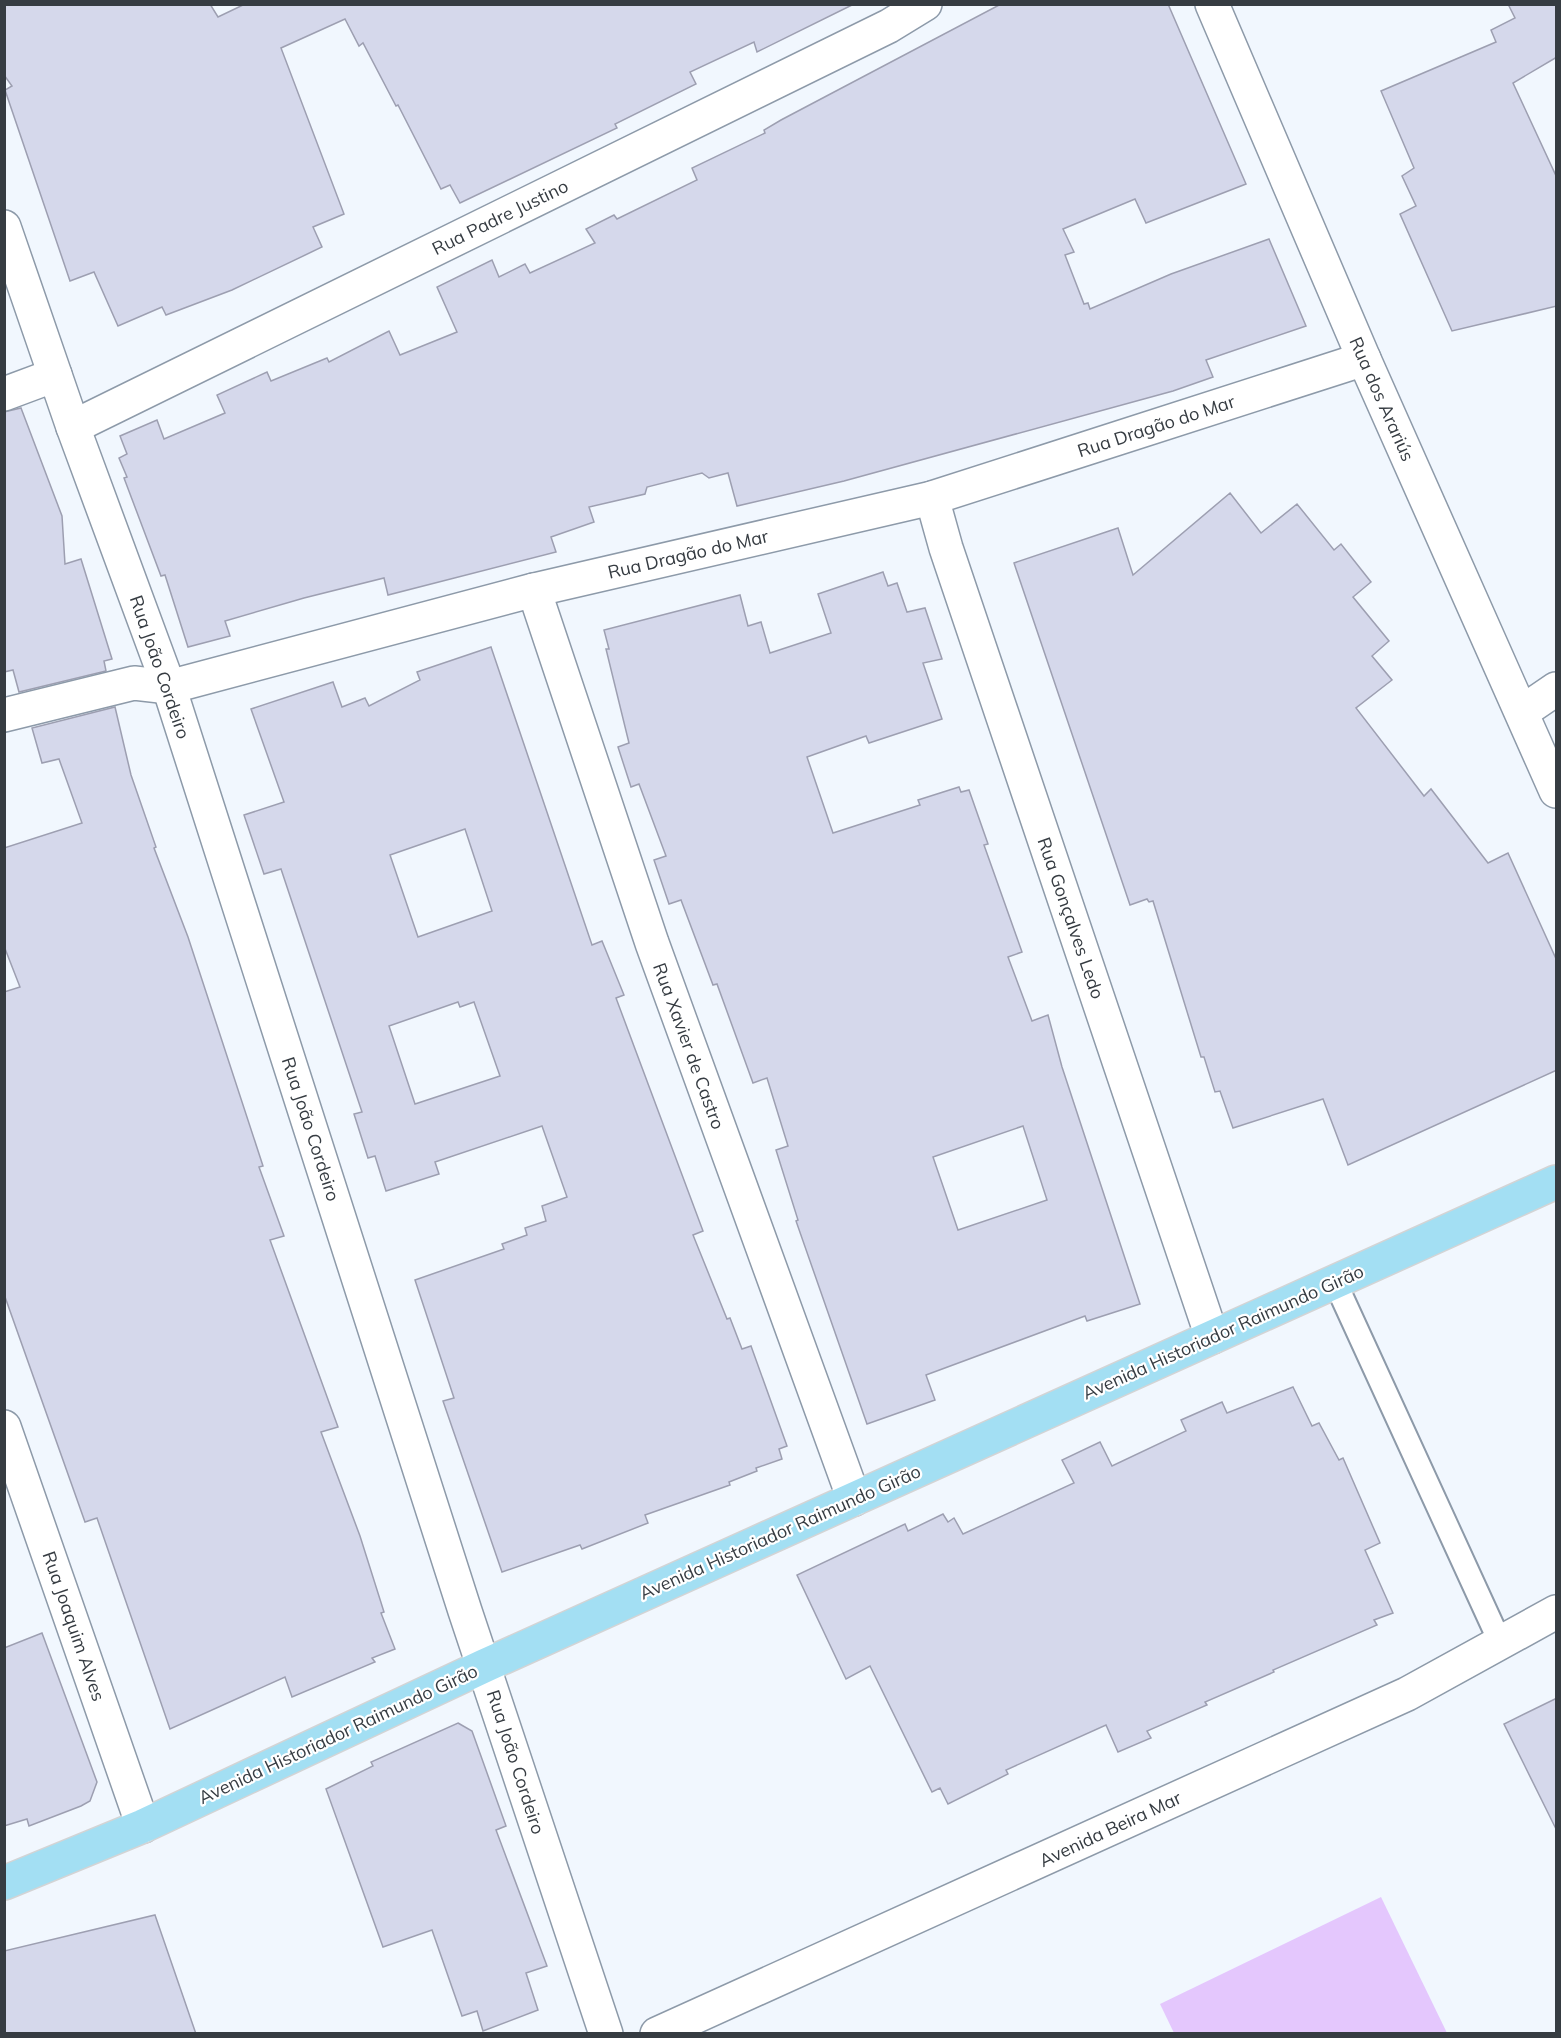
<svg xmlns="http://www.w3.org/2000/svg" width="1561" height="2038" font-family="Mulish,sans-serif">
  <rect width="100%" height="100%" fill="#f1f7fe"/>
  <!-- green -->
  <polygon fill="#e4c7fd" points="1381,1897 1447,2033 1174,2033 1160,2004"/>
  <!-- building -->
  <g fill="#d5d8eb" stroke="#9d9fb1" stroke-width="1.5" fill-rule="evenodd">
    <polygon points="4,4 210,4 218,17 245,4 854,4 757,52 754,42 690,72 696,84 615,124 617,128 460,203 450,185 441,189 398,105 396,106 363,43 359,46 345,19 281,48 344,214 313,227 322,247 232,290 166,315 162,307 118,326 94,272 70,281 5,90 12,86 4,75"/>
    <polygon points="1001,4 1168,4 1246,184 1146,223 1135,199 1063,229 1074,252 1065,255 1084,304 1088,303 1090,309 1171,274 1269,239 1306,326 1206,360 1213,377 1173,391 844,481 737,506 728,473 709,478 702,473 647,487 645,494 589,507 594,522 551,537 556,552 388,595 384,578 304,598 225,621 230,636 188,647 165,575 161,576 124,478 127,477 119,458 127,454 120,436 157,420 164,439 225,413 217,395 267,372 271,381 327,358 329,362 389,331 400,355 457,332 437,287 492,260 499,277 525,264 530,273 595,243 586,229 614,215 617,219 697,180 692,168 765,133 764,130 781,120"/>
    <polygon points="1508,4 1557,4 1557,57 1513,83 1557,178 1557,306 1452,331 1400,214 1416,206 1402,176 1414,168 1381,91 1496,42 1491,30 1515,18"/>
    <polygon points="21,408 62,516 65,564 81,559 112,659 104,661 106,671 19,692 13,670 4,672 4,412"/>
    <polygon points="1230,493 1261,533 1297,504 1334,550 1341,544 1371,582 1353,597 1389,641 1372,656 1392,680 1356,708 1424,796 1431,789 1488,863 1508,853 1557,961 1557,1070 1348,1165 1323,1099 1233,1128 1220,1091 1215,1092 1204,1057 1201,1057 1153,901 1149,902 1147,899 1130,905 1014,563 1118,528 1133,575"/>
    <path d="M 883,572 L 888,586 L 897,583 L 907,612 L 925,608 L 942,659 L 923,663 L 942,719 L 869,743 L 866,736 L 807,757 L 833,833 L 920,805 L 918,800 L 959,787 L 961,792 L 969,790 L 988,844 L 984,845 L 1022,952 L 1008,957 L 1032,1021 L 1048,1015 L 1062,1067 L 1140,1304 L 1087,1321 L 1085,1316 L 926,1375 L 935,1400 L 867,1424 L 796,1221 L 798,1220 L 776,1150 L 788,1146 L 767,1078 L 753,1083 L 717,984 L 713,985 L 681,900 L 669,904 L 654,860 L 666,856 L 639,784 L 631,787 L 618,747 L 629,743 L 606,649 L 609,649 L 604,630 L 740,595 L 748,626 L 761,622 L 770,653 L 831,633 L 818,594 ZM 1023,1126 L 1047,1200 L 958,1230 L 933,1157 Z"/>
    <path d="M 491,647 L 592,945 L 602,941 L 624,995 L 616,998 L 703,1231 L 693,1235 L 727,1319 L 730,1318 L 742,1349 L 751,1346 L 787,1446 L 779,1449 L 782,1459 L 756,1468 L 757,1471 L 729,1482 L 730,1485 L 645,1515 L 648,1523 L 582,1549 L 580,1545 L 502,1572 L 443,1401 L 454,1398 L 415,1280 L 504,1249 L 502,1244 L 527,1235 L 525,1228 L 546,1221 L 542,1206 L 567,1197 L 542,1126 L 435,1162 L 439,1174 L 386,1191 L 375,1156 L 368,1158 L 354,1114 L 362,1112 L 281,869 L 264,874 L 244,815 L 284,802 L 251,709 L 333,682 L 342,707 L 365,698 L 369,706 L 420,680 L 417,672 ZM 465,829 L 492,911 L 418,937 L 390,855 ZM 458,1002 L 460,1007 L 474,1002 L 500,1076 L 415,1104 L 389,1026 Z"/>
    <polygon points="115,707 131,775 156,847 154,848 188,937 263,1166 259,1167 284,1236 270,1240 338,1427 321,1432 360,1536 384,1612 381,1613 395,1649 372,1658 375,1662 292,1697 285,1677 170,1729 97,1518 85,1522 4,1294 4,992 20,987 4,946 4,848 82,823 59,759 42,763 32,728"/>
    <polygon points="1293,1387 1312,1426 1319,1423 1339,1460 1343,1458 1380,1543 1365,1550 1393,1613 1374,1620 1377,1625 1273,1670 1274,1672 1205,1702 1207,1705 1147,1731 1151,1738 1118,1752 1106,1725 1006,1770 1008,1774 948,1804 940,1788 932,1792 870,1666 846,1679 797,1575 905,1524 908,1531 943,1514 948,1522 954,1518 963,1534 1074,1483 1062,1460 1100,1442 1112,1466 1186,1431 1181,1420 1222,1402 1227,1413"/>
    <polygon points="42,1633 97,1782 90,1801 81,1806 29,1826 27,1819 4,1826 4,1648"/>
    <polygon points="1557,1698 1557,1831 1504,1724"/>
    <polygon points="458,1723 472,1731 506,1826 496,1830 547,1966 526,1973 538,2010 483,2031 477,2011 462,2016 432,1930 383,1947 326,1789 373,1766 371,1762"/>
    <polygon points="155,1915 196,2034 4,2034 4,1951"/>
  </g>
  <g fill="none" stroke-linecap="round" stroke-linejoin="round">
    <!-- lane casing -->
    <g stroke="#8d9aa9" stroke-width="26">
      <polyline id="lane" points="1335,1282 1500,1642"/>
    </g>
    <!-- street casing -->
    <g stroke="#8d9aa9" stroke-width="36">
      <g id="street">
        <polyline points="1212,4 1364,359 1556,791"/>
        <polyline points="4,394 55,375"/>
        <polyline points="73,427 889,26 925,4"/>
        <polyline points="932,498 946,548 1212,1337"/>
        <polyline points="534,590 652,943 854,1499"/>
        <polyline points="1522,712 1556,689"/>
        <polyline points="4,715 134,683 169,687 534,590 932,498 1364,359"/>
        <polyline points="4,1427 143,1826"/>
      </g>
    </g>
    <!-- secondary casing -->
    <g stroke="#8d9aa9" stroke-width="36">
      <g id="secondary">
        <polyline points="4,227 73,427 169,687 465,1611 606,2034"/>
        <polyline points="657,2034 1407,1694 1556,1612"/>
      </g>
    </g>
    <!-- primary casing -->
    <g stroke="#d3d4d5" stroke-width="36">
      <polyline id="primary" points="4,1883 143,1826 484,1666 1556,1182"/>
    </g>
    <!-- lane -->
    <use href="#lane" stroke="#fff" stroke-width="22"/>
    <!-- street -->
    <use href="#street" stroke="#fff" stroke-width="33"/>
    <!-- secondary -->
    <use href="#secondary" stroke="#fff" stroke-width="33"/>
    <!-- primary -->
    <use href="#primary" stroke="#a3dff3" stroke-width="33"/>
  </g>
  <g text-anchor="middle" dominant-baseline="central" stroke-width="4.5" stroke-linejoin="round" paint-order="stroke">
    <!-- street labels -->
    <g font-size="18" fill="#363c42" stroke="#fff">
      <text transform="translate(500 217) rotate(-26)">Rua Padre Justino</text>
      <text transform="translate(1382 399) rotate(66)">Rua dos Arariús</text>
      <text transform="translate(1156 426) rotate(-18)">Rua Dragão do Mar</text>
      <text transform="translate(688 554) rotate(-13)">Rua Dragão do Mar</text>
      <text transform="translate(160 667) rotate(71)">Rua João Cordeiro</text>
      <text transform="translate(1071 918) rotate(71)">Rua Gonçalves Ledo</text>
      <text transform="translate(689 1046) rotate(70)">Rua Xavier de Castro</text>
      <text transform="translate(311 1129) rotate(72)">Rua João Cordeiro</text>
      <text transform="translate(1223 1332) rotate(-24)">Avenida Historiador Raimundo Girão</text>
      <text transform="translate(780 1532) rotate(-24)">Avenida Historiador Raimundo Girão</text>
      <text transform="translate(74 1626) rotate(71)">Rua Joaquim Alves</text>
      <text transform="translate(338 1734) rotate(-25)">Avenida Historiador Raimundo Girão</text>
      <text transform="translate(516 1762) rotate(72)">Rua João Cordeiro</text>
      <text transform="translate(1110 1829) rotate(-25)">Avenida Beira Mar</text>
    </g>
  </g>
  <!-- border -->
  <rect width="1561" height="2038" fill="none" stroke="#363c42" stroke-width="12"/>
</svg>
